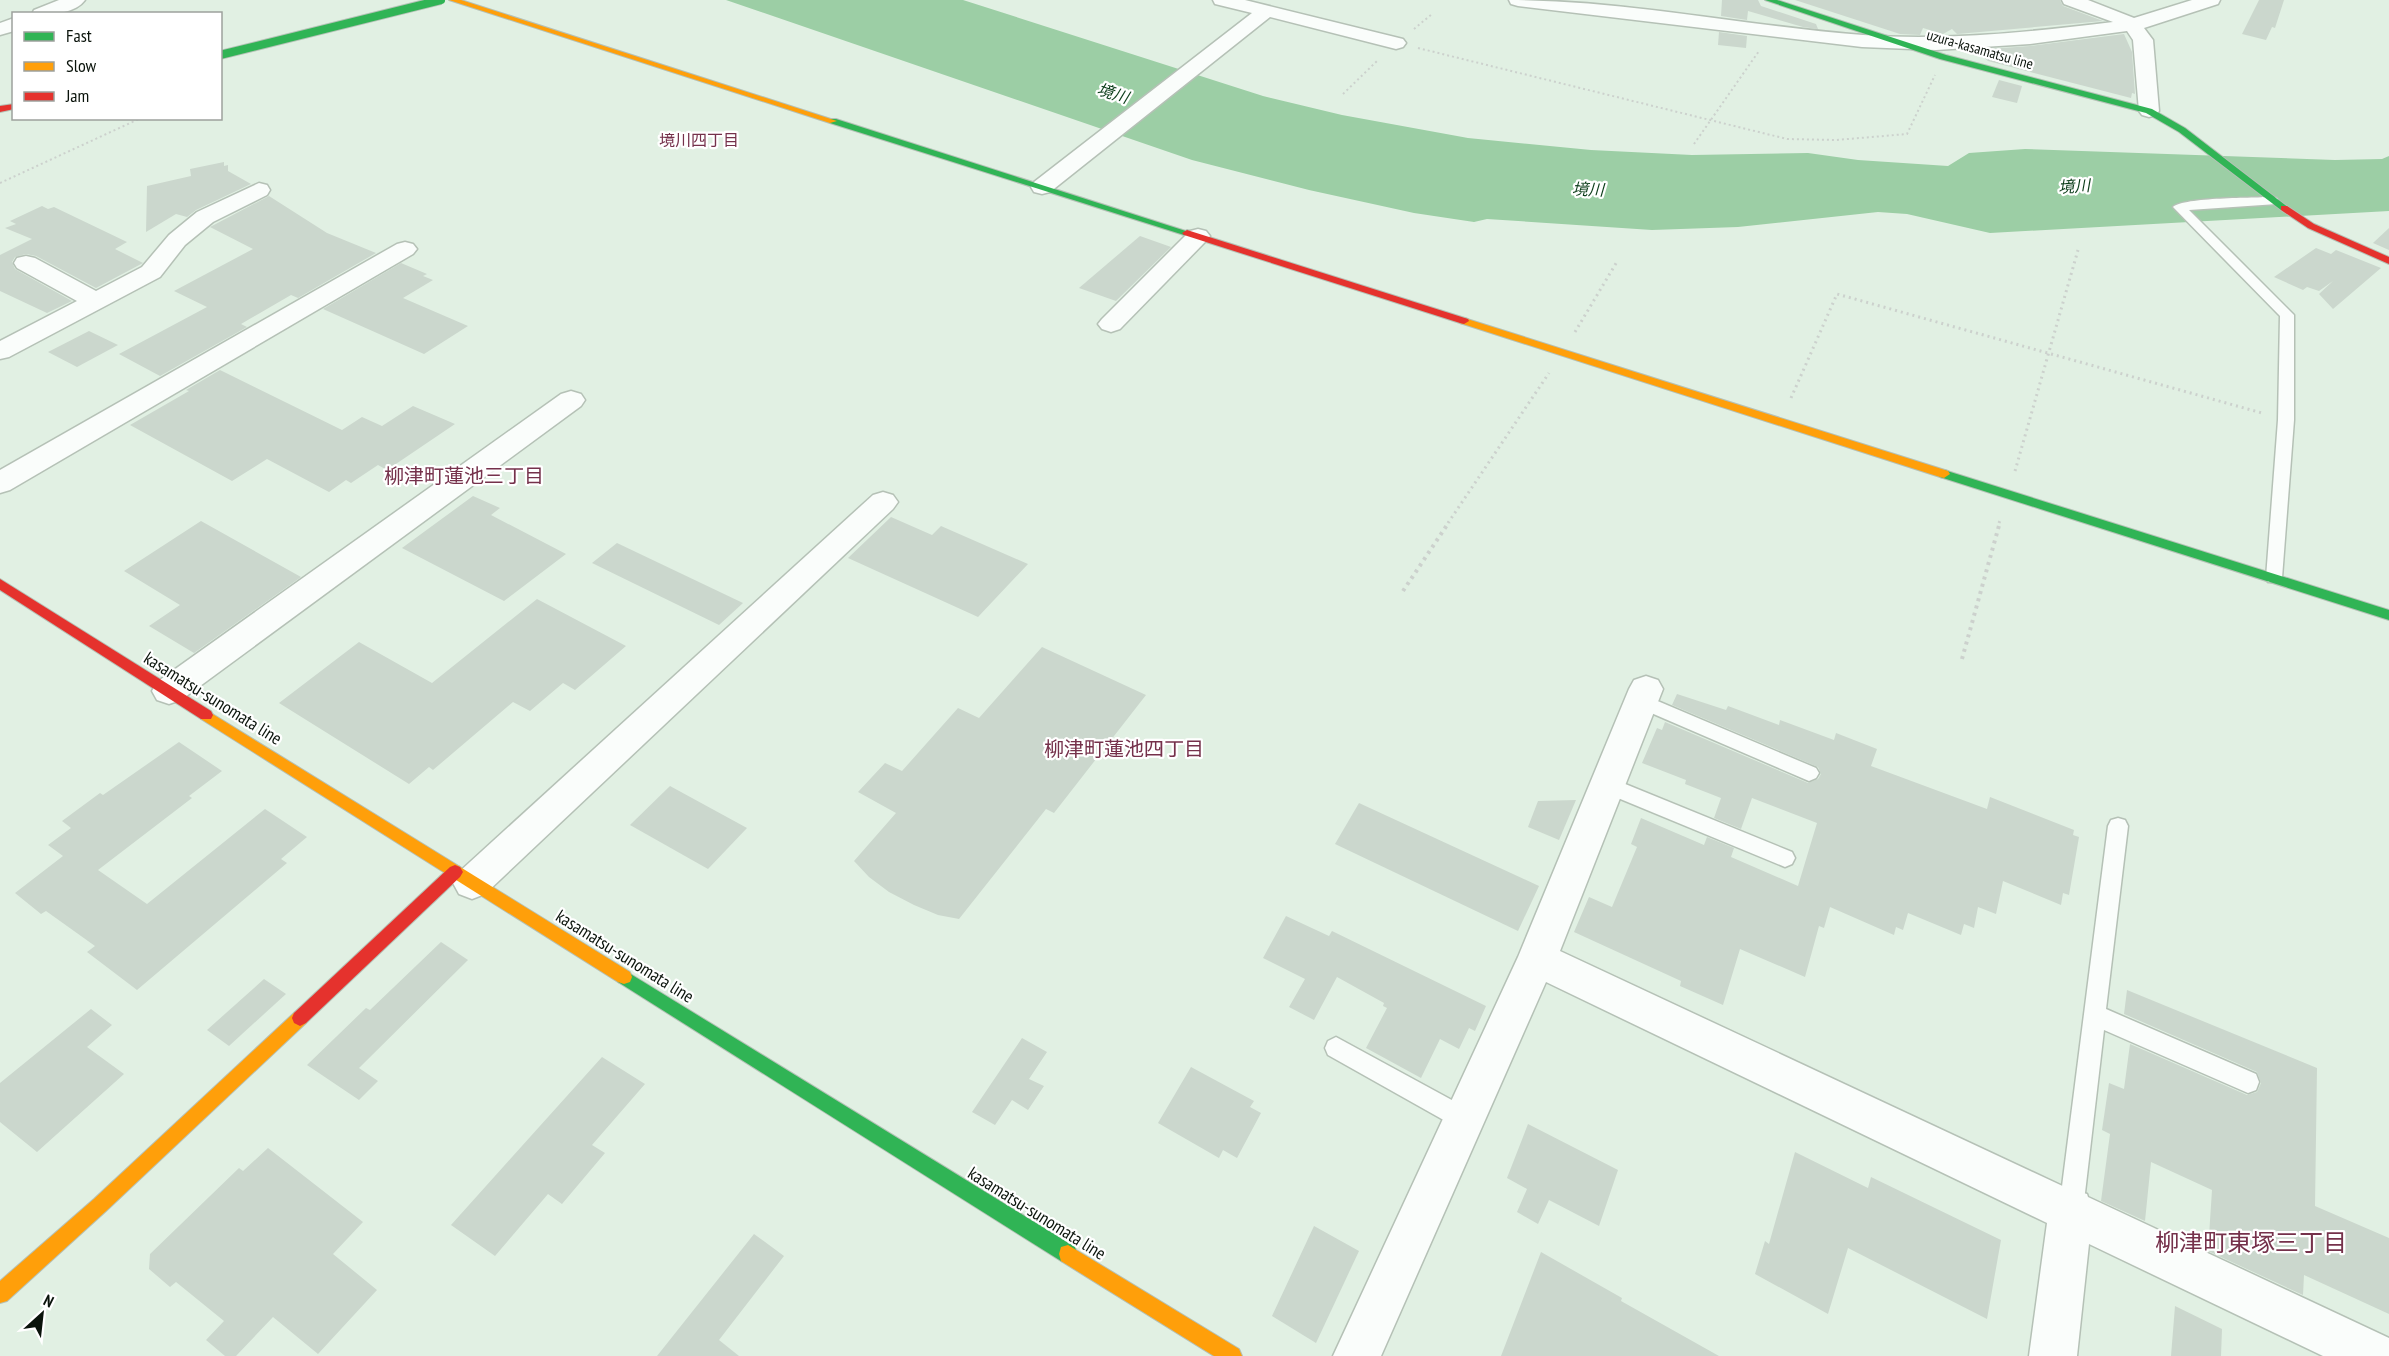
<svg xmlns="http://www.w3.org/2000/svg" width="2389" height="1356" font-family="'PT Sans Narrow','Noto Sans JP',sans-serif">
  <rect width="100%" height="100%" fill="#e1f0e3"/>
  <!-- water -->
  <polygon fill="#9ccea5" points="726,0 963,0 1263,96 1342,115 1468,138 1591,150 1692,155 1808,153 1858,160 1948,166 1969,153 2025,149 2335,160 2382,159 2389,156 2389,211 1990,233 1907,214 1878,212 1738,227 1652,230 1487,219 1474,222 1414,213 1309,190 1192,160"/>
  <!-- building -->
  <g fill="#cbd7cd">
    <polygon points="1722,0 1758,0 1761,6 1816,24 1818,29 1803,27 1748,11 1747,20 1721,16"/>
    <polygon points="1795,0 2060,0 2063,6 2103,21 1957,34 1952,29 1943,34 1923,28 1920,35 1900,34"/>
    <polygon points="2259,0 2284,0 2275,28 2272,27 2266,40 2242,34"/>
    <polygon points="1719,32 1747,36 1746,48 1718,45"/>
    <polygon points="2124,34 2132,52 2135,94 2132,93 2131,98 1988,61 1975,50 2030,46"/>
    <polygon points="1999,80 2022,86 2017,103 1992,97"/>
    <polygon points="224,162 224,166 228,165 228,171 251,184 196,210 187,217 176,214 146,232 147,186 191,176 190,169"/>
    <polygon points="269,196 327,233 376,253 298,298 291,295 241,324 247,327 160,376 119,354 207,307 174,291 253,249 210,227"/>
    <polygon points="42,206 48,209 54,207 127,242 115,249 143,263 96,288 36,256 26,254 15,257 12,262 15,269 72,301 47,313 0,291 0,255 32,239 5,228 16,224 10,221"/>
    <polygon points="2389,228 2389,250 2373,243"/>
    <polygon points="1140,236 1171,247 1116,301 1079,288"/>
    <polygon points="2316,248 2331,254 2336,250 2381,268 2333,309 2319,294 2333,281 2319,291 2307,287 2303,290 2274,277"/>
    <polygon points="401,263 427,274 423,276 433,280 403,298 468,326 424,354 323,309"/>
    <polygon points="89,331 118,345 77,367 48,352"/>
    <polygon points="220,370 342,430 362,417 382,426 413,406 455,424 387,470 378,465 351,483 346,480 329,492 267,459 232,481 130,425 189,391 186,390"/>
    <polygon points="473,496 500,508 491,515 566,554 504,601 402,548"/>
    <polygon points="891,517 932,535 941,526 1028,564 978,617 848,558"/>
    <polygon points="201,521 301,577 194,653 149,626 180,605 124,571"/>
    <polygon points="617,543 743,603 719,625 592,563"/>
    <polygon points="537,599 626,646 575,690 563,683 530,711 513,702 433,770 429,767 409,784 279,703 359,642 432,683"/>
    <polygon points="1042,647 1146,695 1054,813 1046,809 959,919 938,915 914,905 889,892 869,877 854,861 896,813 858,792 885,763 902,771 958,708 979,718"/>
    <polygon points="1677,694 1726,710 1728,706 1779,725 1780,720 1834,740 1836,733 1877,749 1871,766 1987,809 1990,797 2074,830 2073,835 2079,837 2069,895 2063,893 2061,905 2003,881 1996,914 1978,907 1974,928 1964,924 1961,935 1908,913 1903,930 1896,927 1894,935 1830,907 1824,928 1819,926 1805,977 1740,949 1723,1005 1680,986 1681,981 1574,932 1589,897 1612,907 1637,847 1631,844 1641,818 1704,845 1707,837 1734,848 1731,857 1798,886 1817,823 1752,798 1741,829 1714,818 1721,798 1685,784 1686,780 1642,763 1657,728 1662,730 1665,722 1808,783 1818,779 1821,774 1818,767 1672,705"/>
    <polygon points="179,742 222,771 189,796 192,798 98,870 147,904 265,809 307,837 281,859 287,863 137,990 87,952 95,946 46,911 41,914 15,893 63,856 48,845 71,828 62,821 100,793 103,795"/>
    <polygon points="670,786 747,828 708,869 630,825"/>
    <polygon points="1576,800 1559,840 1528,827 1538,801"/>
    <polygon points="1359,803 1539,886 1518,931 1335,844"/>
    <polygon points="1286,916 1329,936 1332,931 1486,1006 1475,1031 1469,1028 1459,1049 1440,1039 1421,1078 1366,1048 1387,1008 1383,1006 1384,1003 1337,977 1314,1020 1289,1007 1305,979 1263,958"/>
    <polygon points="441,942 468,960 359,1068 378,1081 359,1100 307,1065 366,1008 370,1010"/>
    <polygon points="264,979 286,994 229,1046 207,1030"/>
    <polygon points="2127,990 2317,1068 2315,1206 2389,1238 2389,1314 2304,1275 2303,1295 2208,1251 2212,1190 2151,1162 2145,1221 2101,1201 2110,1134 2102,1130 2109,1083 2124,1089 2130,1044 2247,1095 2257,1092 2261,1083 2257,1072 2124,1014"/>
    <polygon points="91,1009 112,1025 87,1047 124,1074 37,1152 0,1122 0,1083"/>
    <polygon points="1022,1038 1047,1052 1029,1079 1044,1086 1028,1110 1012,1100 995,1125 972,1112"/>
    <polygon points="602,1057 645,1084 592,1145 605,1153 562,1204 548,1194 495,1256 451,1225"/>
    <polygon points="1191,1067 1254,1101 1250,1107 1261,1113 1237,1158 1223,1150 1219,1158 1158,1123"/>
    <polygon points="1528,1124 1618,1170 1599,1226 1549,1200 1538,1224 1517,1212 1527,1189 1507,1178"/>
    <polygon points="268,1148 363,1222 333,1254 377,1290 318,1354 273,1317 236,1356 225,1356 206,1340 224,1321 176,1282 170,1287 149,1269 150,1254 239,1168 243,1171"/>
    <polygon points="1795,1152 1868,1188 1871,1177 2001,1240 1987,1319 1848,1248 1828,1314 1755,1274 1765,1241 1769,1244"/>
    <polygon points="1314,1226 1359,1251 1316,1343 1272,1316"/>
    <polygon points="754,1234 784,1256 719,1340 739,1356 657,1356"/>
    <polygon points="1541,1252 1622,1298 1621,1301 1719,1356 1501,1356"/>
    <polygon points="2175,1306 2222,1329 2221,1356 2171,1356"/>
  </g>
  <g fill="none" stroke-linecap="round" stroke-linejoin="round">
    <!-- lane casing -->
    <g stroke="#b5c1b6" stroke-width="3">
      <g id="lane">
        <path d="M 2273,197 L 2277,198 L 2279,201 L 2277,204 L 2189,210 L 2294,315 L 2294,420 L 2282,578 L 2280,582 L 2268,582 L 2266,578 L 2278,420 L 2280,316 L 2173,207 C 2184,197 2255,198 2273,197 Z"/>
        <polygon points="1641,694 1816,768 1819,773 1816,778 1809,781 1802,778 1635,706 1632,701 1635,696"/>
        <polygon points="1608,777 1792,852 1795,858 1792,864 1785,867 1601,791 1598,785 1601,779"/>
        <polygon points="2118,818 2125,820 2128,826 2106,1009 2256,1074 2259,1082 2256,1090 2248,1093 2104,1030 2083,1210 2080,1219 2071,1222 2062,1219 2059,1210 2108,826 2111,820"/>
        <polygon points="1336,1037 1472,1111 1476,1119 1472,1127 1464,1130 1456,1127 1328,1055 1325,1048 1328,1041"/>
      </g>
    </g>
    <!-- street casing -->
    <g stroke="#b5c1b6" stroke-width="3">
      <g id="street">
        <path d="M 59,0 L 85,0 C 74,15 49,14 32,14 L 34,10 Z"/>
        <polygon points="1213,0 1245,0 1403,39 1406,43 1403,47 1396,49 1270,17 1050,192 1042,194 1034,192 1031,187 1034,182 1252,13 1215,4"/>
        <path d="M 1509,0 C 1628,0 1744,26 1863,35 C 1947,41 2029,32 2113,22 L 2064,4 L 2062,0 L 2088,0 L 2134,18 L 2192,0 L 2220,0 L 2218,4 L 2144,28 L 2153,40 L 2159,111 L 2156,115 L 2149,117 L 2142,115 L 2139,111 L 2133,40 L 2127,31 L 2030,44 L 1936,50 L 1862,47 L 1518,6 L 1511,4 Z"/>
        <polygon points="14,18 14,31 0,35 0,23"/>
        <polygon points="259,183 267,185 270,190 267,195 213,222 185,245 160,277 9,357 0,359 0,341 77,301 17,268 14,263 17,258 26,256 35,258 96,291 142,267 169,235 197,212"/>
        <polygon points="1198,229 1206,231 1210,236 1206,241 1120,329 1111,332 1102,329 1098,324 1102,319 1190,231"/>
        <polygon points="405,242 413,244 417,249 413,254 10,490 0,493 0,470 397,244"/>
        <polygon points="571,391 581,394 585,400 581,406 181,700 169,704 157,700 152,691 157,682 561,394"/>
        <polygon points="883,492 893,495 898,502 893,509 485,894 472,899 459,894 453,883 459,872 873,495"/>
        <polygon points="1646,676 1658,680 1663,689 1560,951 2069,1189 2087,1194 2088,1197 2389,1338 2389,1356 2323,1356 2089,1244 2077,1356 2029,1356 2047,1223 1546,982 1381,1356 1333,1356 1518,957 1629,689 1634,680"/>
      </g>
    </g>
    <!-- fast casing -->
    <g stroke="#b5c1b6" stroke-width="2">
      <g id="fast">
        <polygon points="1765,0 1777,0 1946,55 2152,109 2185,128 2289,208 2281,210 2179,132 2146,113 1940,59"/>
        <polygon points="830,119 836,119 1192,233 1184,235 830,123"/>
        <polygon points="1944,470 2389,610 2389,620 1940,477 1938,474 1940,471"/>
        <polygon points="624,970 1075,1247 1077,1254 1075,1261 1068,1263 1061,1261 618,982 616,977 618,972"/>
      </g>
    </g>
    <!-- slow casing -->
    <g stroke="#b5c1b6" stroke-width="2">
      <g id="slow">
        <polygon points="449,0 461,0 837,121 830,123"/>
        <polygon points="1464,318 1948,471 1950,474 1944,478 1940,477 1460,323 1459,321"/>
        <polygon points="206,710 630,972 632,977 630,982 624,984 618,982 201,719 199,715 201,711"/>
        <polygon points="300,1010 306,1013 308,1018 306,1023 106,1211 7,1301 0,1303 0,1281 94,1199 294,1013"/>
        <polygon points="1068,1245 1239,1349 1242,1356 1214,1356 1061,1261 1059,1254 1061,1247"/>
      </g>
    </g>
    <!-- jam casing -->
    <g stroke="#b5c1b6" stroke-width="2">
      <g id="jam">
        <polygon points="14,104 14,109 0,112 0,106"/>
        <polygon points="2281,206 2287,206 2314,224 2389,257 2389,264 2308,228 2281,210"/>
        <polygon points="1187,230 1468,319 1469,321 1464,324 1460,323 1184,235 1182,233"/>
        <polygon points="0,579 211,711 213,715 211,719 201,719 0,590"/>
        <polygon points="455,865 460,867 463,872 460,877 306,1023 300,1026 294,1023 292,1018 294,1013 450,867"/>
      </g>
    </g>
    <!-- path-far2 -->
    <g stroke="#ccd1cd" stroke-width="2" stroke-dasharray="2 3" stroke-linecap="butt">
      <polyline points="1414,29 1432,14"/>
      <polyline points="1418,48 1787,139 1836,140 1907,134 1935,75"/>
      <polyline points="1343,94 1377,61"/>
      <polyline points="1694,144 1759,51"/>
      <polyline points="0,183 141,118"/>
    </g>
    <!-- path-far1 -->
    <g stroke="#ccd1cd" stroke-width="3" stroke-dasharray="2 4" stroke-linecap="butt">
      <polyline points="1575,332 1618,260"/>
      <polyline points="1791,398 1837,294 2262,413"/>
      <polyline points="2015,471 2078,250"/>
      <polyline points="1448,523 1549,373"/>
      <polyline points="1999,523 2001,518"/>
    </g>
    <!-- path -->
    <g stroke="#ccd1cd" stroke-width="4" stroke-dasharray="3 4.5" stroke-linecap="butt">
      <polyline points="1403,591 1449,522"/>
      <polyline points="1962,659 2000,522"/>
    </g>
    <!-- lane -->
    <use href="#lane" fill="#fafdfb" fill-rule="evenodd"/>
    <!-- street -->
    <use href="#street" fill="#fafdfb" fill-rule="evenodd"/>
    <!-- fast -->
    <use href="#fast" fill="#30b455" fill-rule="evenodd"/>
    <!-- slow -->
    <use href="#slow" fill="#ff9f0a" fill-rule="evenodd"/>
    <!-- jam -->
    <use href="#jam" fill="#e5322d" fill-rule="evenodd"/>
    <!-- fast-bridge casing -->
    <g stroke="#b5c1b6" stroke-width="10" stroke-linecap="butt">
      <polyline id="fast-bridge" points="220,55 441,0"/>
    </g>
    <!-- fast-bridge -->
    <use href="#fast-bridge" stroke="#30b455" stroke-width="8"/>
  </g>
  <g text-anchor="middle" dominant-baseline="central" stroke-width="4.5" stroke-linejoin="round" paint-order="stroke">
    <!-- far-street labels -->
    <g font-size="15" fill="#0a130b" stroke="#fff">
      <text transform="translate(1980 49) rotate(16)">uzura-kasamatsu line</text>
    </g>
    <!-- far-water labels -->
    <g font-size="16" font-style="italic" fill="#0c3d1a" stroke="#fff">
      <text transform="translate(1113 93) rotate(17)">境川</text>
      <text transform="translate(2074 186) rotate(-4)">境川</text>
      <text transform="translate(1588 189) rotate(2)">境川</text>
    </g>
    <!-- far-neighbourhood labels -->
    <g font-size="16" fill="#75314b" stroke="#fff">
      <text x="699" y="140">境川四丁目</text>
    </g>
    <!-- street labels -->
    <g font-size="18" fill="#0a130b" stroke="#fff">
      <text transform="translate(213 698) rotate(32)">kasamatsu-sunomata line</text>
      <text transform="translate(625 956) rotate(32)">kasamatsu-sunomata line</text>
      <text transform="translate(1037 1213) rotate(32)">kasamatsu-sunomata line</text>
    </g>
    <!-- neighbourhood labels -->
    <g font-size="20" fill="#75314b" stroke="#fff">
      <text x="464" y="476">柳津町蓮池三丁目</text>
      <text x="1124" y="749">柳津町蓮池四丁目</text>
    </g>
    <!-- near-neighbourhood labels -->
    <g font-size="24" fill="#75314b" stroke="#fff">
      <text x="2251" y="1242">柳津町東塚三丁目</text>
    </g>
  </g>
  <!-- legend -->
  <rect x="12" y="12" width="210" height="108" fill="#ffffff" stroke="#9da19d" stroke-width="1.5"/>
  <rect x="24" y="32" width="30" height="9" fill="#30b455" stroke="#9da19d" stroke-width="1.5"/>
  <text x="66" y="42" font-size="18" fill="#0a130b">Fast</text>
  <rect x="24" y="62" width="30" height="9" fill="#ff9f0a" stroke="#9da19d" stroke-width="1.5"/>
  <text x="66" y="72" font-size="18" fill="#0a130b">Slow</text>
  <rect x="24" y="92" width="30" height="9" fill="#e5322d" stroke="#9da19d" stroke-width="1.5"/>
  <text x="66" y="102" font-size="18" fill="#0a130b">Jam</text>
  <!-- north arrow -->
  <g transform="translate(42 1314) rotate(27)" stroke="#ffffff" stroke-width="4.5" paint-order="stroke">
  <path d="M0-4.5L10 22L0 15L-10 22Z" fill="#0a130b"/>
  <text y="-9" font-size="16" font-weight="bold" text-anchor="middle" fill="#0a130b">N</text>
  </g>
</svg>
